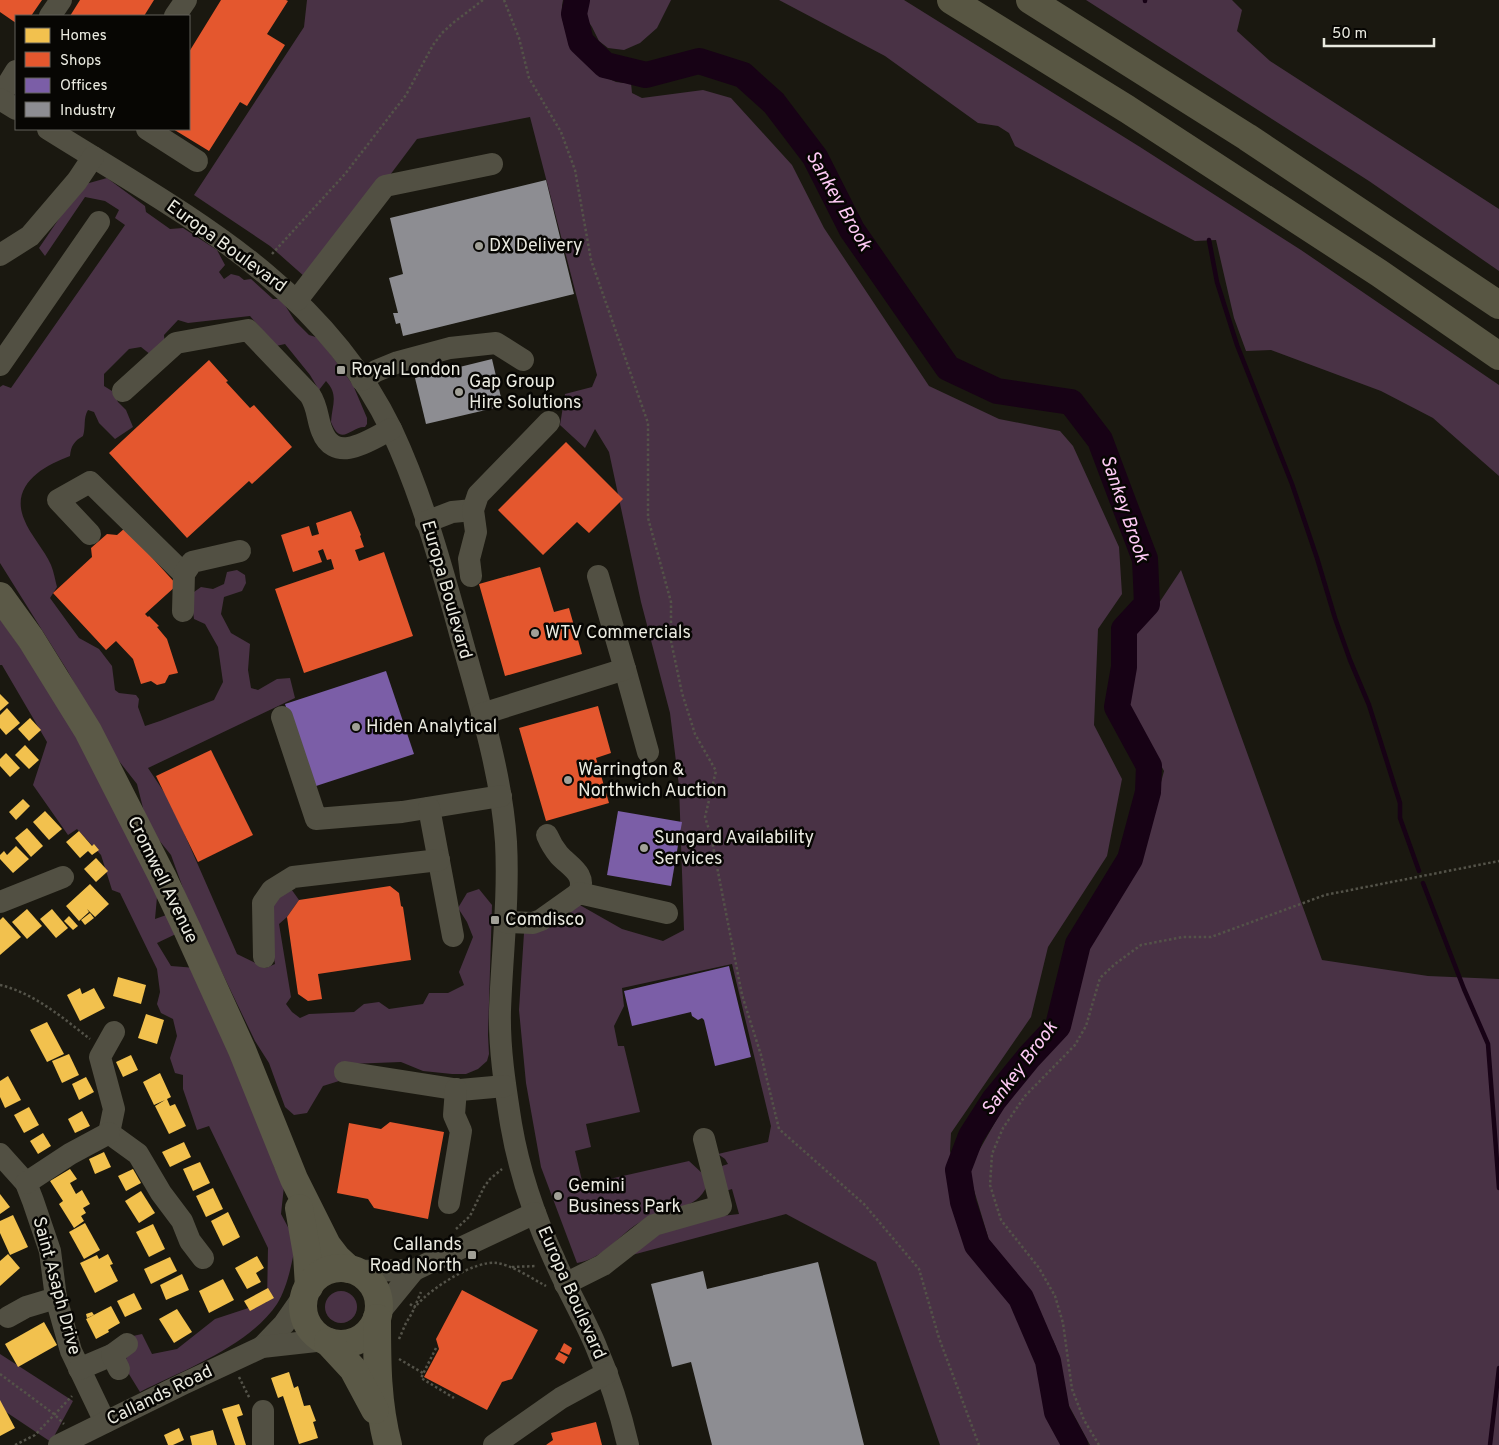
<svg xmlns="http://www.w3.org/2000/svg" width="1499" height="1445" font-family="Overpass,sans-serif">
  <rect width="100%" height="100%" fill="#1a1810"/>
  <!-- green -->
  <g fill="#493245">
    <path d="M 307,0 L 563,0 C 555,32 587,71 616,82 C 621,83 627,83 631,83 L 632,93 L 642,98 L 703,90 L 731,98 L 792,165 L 824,228 L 929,386 L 999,419 L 1060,431 L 1073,446 L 1119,547 L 1122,594 L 1098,629 L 1094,725 L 1122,779 L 1107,856 L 1048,947 L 1031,1017 L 951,1133 L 950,1151 L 960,1202 L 989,1265 L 1014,1306 L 1038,1307 L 1032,1293 L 989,1240 L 968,1170 L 1010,1096 L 1066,1031 L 1089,943 L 1140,862 L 1164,771 L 1129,705 L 1136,630 L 1157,606 L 1181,570 L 1322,960 L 1428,976 L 1499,979 L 1499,1445 L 1090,1445 L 1068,1404 L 1056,1347 L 1053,1340 L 1038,1355 L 1041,1371 L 1056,1371 L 1065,1409 L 1088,1445 L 940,1445 L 876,1262 L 786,1214 L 632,1255 L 659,1233 L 696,1219 L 739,1214 L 732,1189 L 722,1192 L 719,1167 L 728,1164 L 725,1159 L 718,1154 L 768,1142 L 771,1126 L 732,964 L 622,988 L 624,1006 L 614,1026 L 618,1046 L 624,1046 L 640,1112 L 586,1124 L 591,1147 L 575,1151 L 583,1185 L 689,1161 L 702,1173 L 707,1185 C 698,1211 663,1209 642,1221 C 619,1234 604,1259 577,1263 L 541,1167 L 526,1083 L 519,1010 L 524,933 L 578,904 L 622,929 L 663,941 L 684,930 L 679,786 L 670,713 L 641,602 L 609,452 L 595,429 L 585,448 L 560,425 L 565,394 L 592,387 L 597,375 L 530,117 L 417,139 L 381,187 L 305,277 L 270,246 L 194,195 L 304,27 Z"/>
    <polygon points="584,0 671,0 657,28 640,43 624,50 608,48 599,41 592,27 581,10"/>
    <polygon points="779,0 904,0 1140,147 1301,250 1499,385 1499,476 1433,418 1381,391 1271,350 1246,351 1234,318 1216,240 1195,241 1015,146 1009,133 998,126 978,123 885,56"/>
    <polygon points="1086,0 1232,0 1242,10 1237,31 1270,61 1499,209 1499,271 1369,181"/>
    <path d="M 107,178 L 145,206 L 146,212 L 170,229 L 183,228 L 217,250 L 225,265 L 219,272 L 224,279 L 231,274 L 239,276 L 244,280 L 251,279 L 273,299 L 281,299 L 295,321 L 309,335 L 319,338 L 353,385 L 367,418 L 367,424 L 365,427 C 351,426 341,448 331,422 C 332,405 339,395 326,381 L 319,390 L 310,375 L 285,344 L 276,346 L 250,316 L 188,323 L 178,320 L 164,335 L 165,346 L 151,355 L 141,347 L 129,349 L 104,374 L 104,386 L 112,391 L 118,402 L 126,410 L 133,427 L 115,439 L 99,423 L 94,412 L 88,410 C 83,418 86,427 83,436 C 74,441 71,446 70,456 C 43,466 10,485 24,519 C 30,535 44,549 51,565 C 54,572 55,580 57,587 L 50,598 L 79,638 L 99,649 L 112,666 L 115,690 L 119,693 L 136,695 L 139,699 L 138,707 L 145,726 L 160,721 L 214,700 L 223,682 L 218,647 L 205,624 L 194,619 L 192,605 L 194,592 L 201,587 L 213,589 L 224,584 L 227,572 L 237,570 L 245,575 L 246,583 L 242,591 L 224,597 L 221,614 L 231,633 L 250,644 L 248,670 L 251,688 L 258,690 L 277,679 L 290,678 L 295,698 L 148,768 L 170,801 L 237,954 L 266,968 L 275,964 L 269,926 L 271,907 L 289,886 L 299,900 L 287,917 L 279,924 L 291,997 L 286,1004 L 292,1012 L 300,1018 L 309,1014 L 354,1012 L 364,1004 L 379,1002 L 389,1009 L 423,1004 L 429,993 L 448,993 L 464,985 L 459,972 L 473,937 L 467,922 L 458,908 L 467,893 L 479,889 L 492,905 L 488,1035 L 489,1054 L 487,1061 L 478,1069 L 466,1074 L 452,1074 L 423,1071 L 401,1062 L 349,1064 L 339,1081 L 323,1086 L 307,1113 L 294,1115 L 285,1107 L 269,1063 L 255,1041 L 188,902 L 171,855 L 158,839 L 144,812 L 137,784 L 115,756 L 67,670 L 0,563 L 0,387 L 3,385 L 11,388 L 125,225 L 115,218 L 119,210 L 105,201 L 85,197 L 45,256 L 39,248 L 82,185 Z"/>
    <path d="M 0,619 L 57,699 L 158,886 L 155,919 L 172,913 L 178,933 L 157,943 L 171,966 L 196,968 L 272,1139 L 274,1167 L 285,1177 L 281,1214 L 296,1242 C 292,1262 288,1286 277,1304 C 249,1346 184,1370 140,1392 L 124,1366 L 133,1336 L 142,1334 L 152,1354 L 177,1349 L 215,1319 L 267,1302 L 268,1248 L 209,1126 L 197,1130 L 183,1089 L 183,1075 L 175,1073 L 170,1058 L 177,1036 L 173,1019 L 161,1013 L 157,1004 L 160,992 L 157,969 L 120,893 L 112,890 L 101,855 L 77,829 L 68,835 L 33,785 L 47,742 L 2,665 L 0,665 Z"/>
    <circle cx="341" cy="1307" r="16"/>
    <polygon points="0,1354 73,1401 51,1442 0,1408"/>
  </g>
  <!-- homes -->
  <g fill="#f2c14e">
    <polygon points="0,694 9,703 0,711"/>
    <polygon points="7,708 20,723 6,735 0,728 0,715"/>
    <polygon points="30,718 41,730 29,741 18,729"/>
    <polygon points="25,745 39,760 29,769 15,755"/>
    <polygon points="6,753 20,768 10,777 0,766 0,759"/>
    <polygon points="23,799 30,806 16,820 9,812"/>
    <polygon points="45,811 62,829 49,840 33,822"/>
    <polygon points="27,828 43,846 31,857 15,838"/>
    <polygon points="79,831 92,846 94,844 99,850 92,855 88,851 80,858 66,842"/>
    <polygon points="16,846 29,859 13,873 0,859 0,855 4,851 7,855"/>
    <polygon points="96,858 108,871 96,882 84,869"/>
    <polygon points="90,884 109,904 95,917 87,909 89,912 79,921 66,906"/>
    <polygon points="27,909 42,926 27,939 12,922"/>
    <polygon points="52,909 68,928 56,938 40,919"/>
    <polygon points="90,913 94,918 85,925 81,920"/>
    <polygon points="69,916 78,926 73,930 64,921"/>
    <polygon points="3,917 21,937 0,955 0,920"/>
    <polygon points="118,977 146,985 141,1004 113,996"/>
    <polygon points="80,988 82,994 94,988 105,1008 80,1021 67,995"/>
    <polygon points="146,1014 164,1020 157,1044 138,1038"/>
    <polygon points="47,1022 64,1054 47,1062 30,1030"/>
    <polygon points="69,1054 79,1075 62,1083 52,1061"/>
    <polygon points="131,1055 138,1070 123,1077 116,1062"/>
    <polygon points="160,1073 171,1097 167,1099 170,1106 175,1104 186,1126 169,1134 155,1106 165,1100 154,1105 143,1082"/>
    <polygon points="8,1076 21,1100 5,1108 0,1097 0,1081"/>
    <polygon points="86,1077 94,1092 79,1100 72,1084"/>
    <polygon points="29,1107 39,1125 24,1133 14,1115"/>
    <polygon points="82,1111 90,1126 75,1133 68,1119"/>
    <polygon points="43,1133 51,1146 38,1154 30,1141"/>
    <polygon points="184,1142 191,1157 170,1167 162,1152"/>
    <polygon points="104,1152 111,1167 95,1174 89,1159"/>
    <polygon points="200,1162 210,1183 193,1191 183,1169"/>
    <polygon points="70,1169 77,1179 70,1183 76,1194 82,1190 90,1204 83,1208 86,1213 81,1216 84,1221 74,1228 59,1204 63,1201 50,1181"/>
    <polygon points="133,1169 141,1183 126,1191 118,1176"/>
    <polygon points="213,1188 223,1209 206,1217 196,1196"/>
    <polygon points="141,1191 155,1213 139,1223 125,1201"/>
    <polygon points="0,1194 10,1207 0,1214"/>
    <polygon points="228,1212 240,1237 223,1246 211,1221"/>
    <polygon points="13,1215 28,1247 10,1255 0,1233 0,1221"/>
    <polygon points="85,1223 100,1250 84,1259 69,1232"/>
    <polygon points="153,1224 165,1249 149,1257 136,1232"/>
    <polygon points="8,1254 20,1268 0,1286 0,1261"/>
    <polygon points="108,1254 113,1264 110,1265 118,1281 95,1293 80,1263 97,1255 99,1259"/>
    <polygon points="257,1256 264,1268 256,1273 261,1282 247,1289 235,1268"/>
    <polygon points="170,1257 177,1271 151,1284 144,1269"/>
    <polygon points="182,1274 189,1290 166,1300 160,1285"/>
    <polygon points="223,1279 234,1300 209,1313 199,1291"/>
    <polygon points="268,1288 274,1298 250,1311 244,1301"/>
    <polygon points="134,1293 142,1309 125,1317 117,1301"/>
    <polygon points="111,1306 120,1323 108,1330 109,1332 96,1339 86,1319"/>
    <polygon points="177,1309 192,1332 174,1343 159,1319"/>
    <polygon points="92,1312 94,1315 87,1318 86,1314"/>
    <polygon points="44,1322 57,1345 18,1367 5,1344"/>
    <polygon points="289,1372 294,1388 298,1386 304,1406 310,1405 316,1421 313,1422 318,1438 299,1444 283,1396 278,1398 271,1378"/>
    <polygon points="0,1400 15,1428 0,1436"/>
    <polygon points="239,1404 243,1415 237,1417 246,1445 235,1445 222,1409"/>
    <polygon points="179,1428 184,1440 173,1445 168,1445 164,1435"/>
    <polygon points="213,1430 217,1445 192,1445 190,1436"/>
  </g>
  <!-- shops -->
  <g fill="#e4572e">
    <polygon points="0,0 42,0 31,16 16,16 16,23 0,12"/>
    <polygon points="80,0 154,0 144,16 70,16"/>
    <polygon points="221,0 286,0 288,1 267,34 285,45 247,106 240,102 209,151 173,129 189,129 189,52"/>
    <polygon points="209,360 228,381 226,382 250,408 254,405 292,447 252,484 249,481 187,538 109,453"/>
    <polygon points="566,442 623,499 589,533 577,522 543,555 498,510"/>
    <polygon points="351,511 361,535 360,536 364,547 355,550 359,561 384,552 413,636 304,673 275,589 334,569 331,559 327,560 323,549 318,551 322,562 293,572 281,535 309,526 312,536 319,534 316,523"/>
    <polygon points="125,528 177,585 145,614 148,617 149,616 159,626 157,627 167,639 178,673 169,675 165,683 157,685 151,681 141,684 133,659 116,641 106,650 53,593 92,557 91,548 107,534 117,535"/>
    <polygon points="540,567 554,612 569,608 582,654 505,676 479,584"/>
    <polygon points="598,706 611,753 596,758 609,803 546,821 519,728"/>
    <polygon points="211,750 253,835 198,862 156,776"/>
    <polygon points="390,886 399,893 401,906 403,907 411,960 318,974 322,999 308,1001 298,994 287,917 299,900"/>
    <polygon points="390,1122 444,1132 428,1219 374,1208 368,1199 337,1193 349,1123 381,1129"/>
    <polygon points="462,1290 538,1330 512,1379 502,1382 487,1410 424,1377 439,1349 436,1339"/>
    <polygon points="564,1343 572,1348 569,1355 560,1351"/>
    <polygon points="559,1352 568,1357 564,1364 555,1359"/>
    <polygon points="596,1422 602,1445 546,1445 553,1440 551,1433"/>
  </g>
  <!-- offices -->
  <g fill="#7b5ea7">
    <polygon points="386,671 414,754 313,787 285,704"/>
    <polygon points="618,811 682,822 671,886 607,875"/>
    <polygon points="729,966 751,1057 715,1066 704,1020 702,1018 698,1020 692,1016 691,1012 632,1026 624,991"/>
  </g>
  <!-- industry -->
  <g fill="#8d8d92">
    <polygon points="546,180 574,294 403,336 400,323 396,324 393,313 398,313 389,278 403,274 390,218"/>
    <polygon points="492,359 503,406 426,424 415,378"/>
    <polygon points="818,1262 864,1445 712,1445 691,1362 672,1367 651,1284 703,1271 707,1289"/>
  </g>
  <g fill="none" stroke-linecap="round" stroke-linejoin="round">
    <!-- stream -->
    <g stroke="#170215" stroke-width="4.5">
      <polyline points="1145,0 1145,1"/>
      <polyline points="1209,240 1217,282 1237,345 1292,484 1317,558 1335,618 1350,660 1369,705 1400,803 1400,818 1419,871"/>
      <polyline points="1423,883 1464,989 1488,1044 1499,1188"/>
      <polyline points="1490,1445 1499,1368"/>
    </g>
    <!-- river -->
    <polyline stroke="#170215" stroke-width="26" points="577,0 574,14 581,42 605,65 646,75 699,61 743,75 774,103 815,157 852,230 948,368 997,391 1071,402 1100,440 1124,504 1145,559 1147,604 1124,629 1124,667 1117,707 1149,766 1148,792 1130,859 1078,944 1058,1026 1029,1057 994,1100 971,1136 958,1170 963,1202 977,1245 1021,1298 1048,1361 1057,1412 1075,1445"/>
    <!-- path -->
    <g stroke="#545349" stroke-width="2.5" stroke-dasharray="2.5 2.5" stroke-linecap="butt">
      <polyline points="504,0 519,38 529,78 561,132 575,170 591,260 648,423 648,518 671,602 671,641 682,693 695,734 716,771 705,817 711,836 742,995 761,1055 779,1129 864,1204 919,1269 939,1338 979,1445"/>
      <polyline points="272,254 345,174 406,95 433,45 442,33 453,23 483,0"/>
      <path d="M 0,985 C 34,993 63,1018 90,1039"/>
      <polyline points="456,1229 470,1216 484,1187 490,1179 502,1169"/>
      <polyline points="512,1267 537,1266"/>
      <polyline points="410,1304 415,1308"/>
      <path d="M 417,1305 C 431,1288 475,1260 497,1263 C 514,1266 531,1278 546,1286"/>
      <polyline points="399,1339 406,1323 412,1313 421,1292"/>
      <polyline points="436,1348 421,1378 454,1398"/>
      <polyline points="399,1359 423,1373"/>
      <polyline points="0,1374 54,1414 64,1424"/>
      <polyline points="239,1377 250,1399"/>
      <polyline points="15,1445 35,1435 72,1396"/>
      <polyline points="1099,1445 1084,1420 1072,1389 1063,1323 1055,1296 1039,1268 1001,1220 990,1185 992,1154 1003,1128 1025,1096 1075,1045 1086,1026 1100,978 1115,964 1141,945 1183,937 1211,937 1325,895 1499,861"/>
    </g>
    <!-- minor -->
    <g stroke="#525043" stroke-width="22">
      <polyline points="50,16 61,0"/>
      <polyline points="175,16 186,0"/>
      <polyline points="0,97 16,71"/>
      <polyline points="0,99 16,109"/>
      <path d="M 48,129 C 180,212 321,283 392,431 C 421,493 440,561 458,626 C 477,697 501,768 506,842 C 509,898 502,954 500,1010 C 499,1048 505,1086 511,1124 C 519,1171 535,1218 555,1261 C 567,1289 583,1316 595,1344 C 609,1377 620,1410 628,1445"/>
      <polyline points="147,129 197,161"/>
      <polyline points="0,255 30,236 77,181 93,157"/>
      <polyline points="297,300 385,186 492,164"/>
      <polyline points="0,365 99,222"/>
      <polyline points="362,380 376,371 398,362 450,348 496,343 523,360"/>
      <path d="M 123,391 L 176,343 L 248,330 L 310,395 C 318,407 317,419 322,431 C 335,465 370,440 391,429"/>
      <polyline points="426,522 452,512 473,510"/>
      <polyline points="90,534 58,500 90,482 184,574"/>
      <polyline points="471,576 469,559 476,532 473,510 478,495 549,422"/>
      <polyline points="183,611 184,574 192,562 240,551"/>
      <polyline points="625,669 648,752"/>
      <polyline points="482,714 625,669 598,576"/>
      <polyline points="282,717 316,819 402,812 501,796"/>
      <polyline points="429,808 453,936"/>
      <path d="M 547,835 C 550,842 554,849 559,855 C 570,867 587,874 579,893"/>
      <polyline points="0,902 63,877"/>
      <polyline points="505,922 533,923 541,920 579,893 667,913"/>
      <polyline points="264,957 263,903 272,890 293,877 439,860"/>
      <polyline points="114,1032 100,1057 114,1109 109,1133 138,1154 161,1193 182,1221 190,1241 203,1258"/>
      <polyline points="345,1072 460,1090 505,1086"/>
      <polyline points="0,1154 26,1183 33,1201 50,1251 56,1298 71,1351 105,1422"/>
      <polyline points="26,1183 70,1154 109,1133"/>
      <polyline points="449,1203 461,1131 454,1115 456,1089"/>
      <polyline points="353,1271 414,1270 535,1213"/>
      <polyline points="565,1284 603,1265 654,1225 721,1206 704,1139"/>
      <polyline points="378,1314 414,1270"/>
      <polyline points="8,1317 26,1307 56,1298"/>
      <polyline points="262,1347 284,1324 307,1291"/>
      <polyline points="79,1369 112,1355"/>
      <polyline points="119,1369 112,1355 127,1344"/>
      <polyline points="59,1445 183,1384 262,1347 325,1340"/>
      <polyline points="263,1445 263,1411"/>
      <polyline points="494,1445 561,1398 607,1373"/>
    </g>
    <!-- major -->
    <g stroke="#5b5947" stroke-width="28">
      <polyline points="0,596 31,639 88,731 162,876 187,929 242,1050 294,1179 327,1245 337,1258 349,1269"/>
      <polyline points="299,1208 307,1254 309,1287"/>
      <circle cx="341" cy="1306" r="38"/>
      <path d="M 377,1318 C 377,1362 377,1403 388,1445"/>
      <polyline points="328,1342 353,1369 375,1410"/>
    </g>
    <!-- highway -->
    <g stroke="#585643" stroke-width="28">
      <polyline points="951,0 1127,109 1379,273 1499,356"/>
      <polyline points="1030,0 1247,137 1499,305"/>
    </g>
  </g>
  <!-- markers -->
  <g fill="#a1a097" stroke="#070603" stroke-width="2">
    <circle cx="479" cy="246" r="5"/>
    <rect x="336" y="365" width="10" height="10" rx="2.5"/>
    <circle cx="459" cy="392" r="5"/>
    <circle cx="535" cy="633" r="5"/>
    <circle cx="356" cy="727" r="5"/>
    <circle cx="568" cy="780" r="5"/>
    <circle cx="644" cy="848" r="5"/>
    <rect x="490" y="915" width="10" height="10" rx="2.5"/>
    <circle cx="558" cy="1196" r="5"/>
    <rect x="467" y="1250" width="10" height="10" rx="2.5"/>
  </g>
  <g text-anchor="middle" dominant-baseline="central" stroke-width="5" stroke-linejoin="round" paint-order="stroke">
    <!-- poi labels -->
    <g font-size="18" fill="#eaeae0" stroke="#070603" text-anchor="start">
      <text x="489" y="246">DX Delivery</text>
      <text x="351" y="370">Royal London</text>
      <text x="469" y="382">Gap Group<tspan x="469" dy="21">Hire Solutions</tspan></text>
      <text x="545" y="633">WTV Commercials</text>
      <text x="366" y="727">Hiden Analytical</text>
      <text x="578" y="770">Warrington &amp;<tspan x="578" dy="21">Northwich Auction</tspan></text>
      <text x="654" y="838">Sungard Availability<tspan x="654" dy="21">Services</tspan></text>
      <text x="505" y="920">Comdisco</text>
      <text x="568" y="1186">Gemini<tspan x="568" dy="21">Business Park</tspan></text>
      <text x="462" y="1245" text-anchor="end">Callands<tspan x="462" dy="21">Road North</tspan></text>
    </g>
    <!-- street labels -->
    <g font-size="18" fill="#eaeae0" stroke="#070603">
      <text transform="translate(226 247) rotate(36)">Europa Boulevard</text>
      <text transform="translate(446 590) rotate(74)">Europa Boulevard</text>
      <text transform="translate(162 880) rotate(64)">Cromwell Avenue</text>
      <text transform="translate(56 1286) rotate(75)">Saint Asaph Drive</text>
      <text transform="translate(571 1293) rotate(66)">Europa Boulevard</text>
      <text transform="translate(160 1396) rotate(-26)">Callands Road</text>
    </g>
    <!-- water labels -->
    <g font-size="19" font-style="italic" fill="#fecaf5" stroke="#070603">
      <text transform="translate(838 201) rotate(60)">Sankey Brook</text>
      <text transform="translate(1124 509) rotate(71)">Sankey Brook</text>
      <text transform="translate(1020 1069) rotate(-53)">Sankey Brook</text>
    </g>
  </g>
  <!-- legend -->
  <rect x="15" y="15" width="175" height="115" fill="#070603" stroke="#62615b"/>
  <rect x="25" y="28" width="25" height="15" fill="#f2c14e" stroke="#62615b"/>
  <text x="60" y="40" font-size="15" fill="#eaeae0">Homes</text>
  <rect x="25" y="52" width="25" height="15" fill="#e4572e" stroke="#62615b"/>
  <text x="60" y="65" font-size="15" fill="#eaeae0">Shops</text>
  <rect x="25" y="78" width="25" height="15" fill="#7b5ea7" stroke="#62615b"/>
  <text x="60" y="90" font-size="15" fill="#eaeae0">Offices</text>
  <rect x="25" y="102" width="25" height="15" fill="#8d8d92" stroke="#62615b"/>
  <text x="60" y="115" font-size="15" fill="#eaeae0">Industry</text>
  <!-- scale -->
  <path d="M1324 38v8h110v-8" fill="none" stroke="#eaeae0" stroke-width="2.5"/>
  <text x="1332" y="38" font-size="15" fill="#eaeae0" stroke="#070603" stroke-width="4" paint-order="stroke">50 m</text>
</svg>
